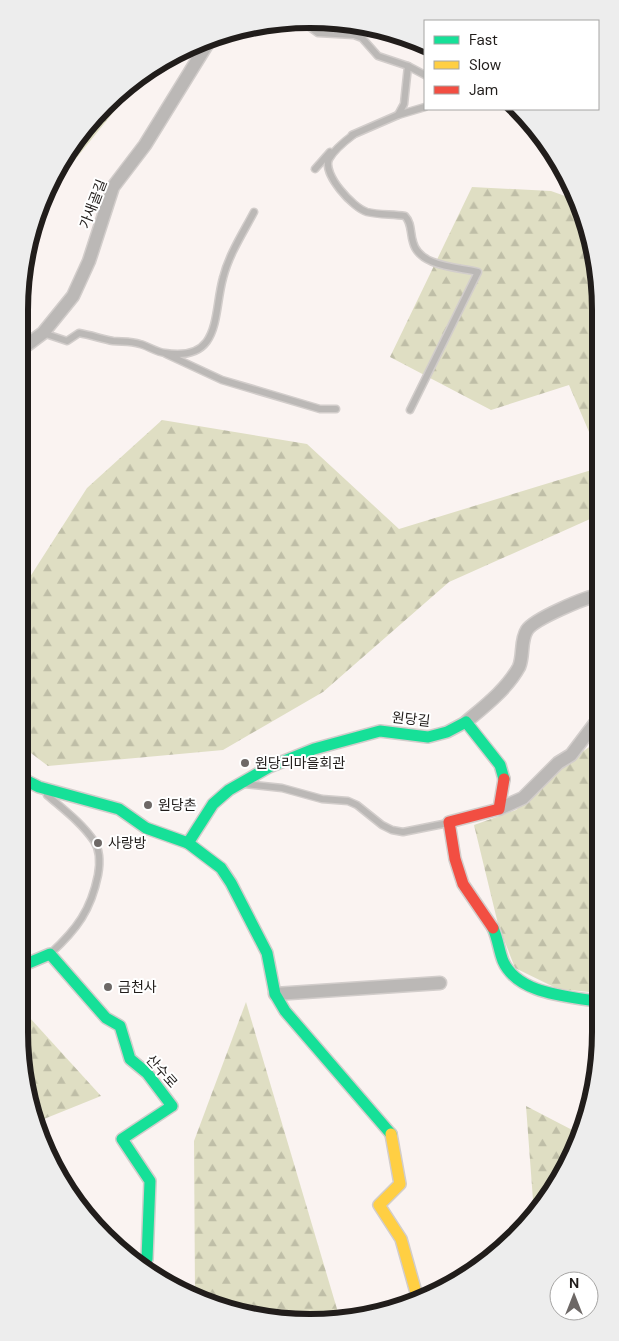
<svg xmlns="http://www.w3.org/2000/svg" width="619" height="1341" font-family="'DM Sans','Noto Sans KR',sans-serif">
  <defs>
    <pattern id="forest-firs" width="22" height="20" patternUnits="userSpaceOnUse" patternTransform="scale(1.25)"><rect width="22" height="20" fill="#dfdec3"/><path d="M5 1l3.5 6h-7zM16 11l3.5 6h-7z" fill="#bfbea7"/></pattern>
  </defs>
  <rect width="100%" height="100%" fill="#faf3f1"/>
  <!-- forest -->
  <g fill="url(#forest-firs)">
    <polygon points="133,85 129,93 40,203 104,104"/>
    <polygon points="472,187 551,191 579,201 598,271 598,453 569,385 491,410 390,357"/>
    <polygon points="162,420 307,444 399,529 598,468 599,515 449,582 323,692 223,750 48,766 19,744 19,594 87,488"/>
    <polygon points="599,740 600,993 558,989 515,968 498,924 474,825 516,810 561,767"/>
    <polygon points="246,1002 337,1309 339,1319 253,1317 195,1295 194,1141"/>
    <polygon points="19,1006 101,1096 34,1123 19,1032"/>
    <polygon points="526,1106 580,1134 578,1143 528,1223 513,1235 533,1200"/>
  </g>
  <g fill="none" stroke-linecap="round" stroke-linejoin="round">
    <!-- lane casing -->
    <g stroke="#d2cdcb" stroke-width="9">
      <g id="lane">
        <polyline points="301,21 318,33 354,35 362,38 378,56 408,66 404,104 398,115 425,107"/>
        <polyline points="408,66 425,75"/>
        <polyline points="352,135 398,115"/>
        <path d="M 353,135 C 345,141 334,150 329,159 C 322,174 353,208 367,212 C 379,215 393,214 405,216 C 412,223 410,233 413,242 C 419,267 458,267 478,272 L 410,410"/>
        <polyline points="315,169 330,152"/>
        <path d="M 43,333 L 67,341 L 79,333 C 91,335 102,339 113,341 C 122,342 131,341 140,344 C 148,346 156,352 165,353 C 222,362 213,314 223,278 C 229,254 243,233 254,212"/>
        <polyline points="166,354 222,380 320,409 336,409"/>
        <polyline points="245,784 282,788 322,799 348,801 357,805 382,825 392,830 403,832 448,823"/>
        <path d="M 47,795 C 63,809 82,823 94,841 C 100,850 100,864 98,875 C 91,910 77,929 51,953"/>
      </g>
    </g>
    <!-- street casing -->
    <g stroke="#d2cdcb" stroke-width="15">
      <g id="street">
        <polyline points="305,20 311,19"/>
        <polyline points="19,351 43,333 73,296 89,261 113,187 145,145 211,38"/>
        <path d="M 466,722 C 485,706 507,689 519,667 C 524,655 520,641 527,630 C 534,619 586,597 599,595"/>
        <polyline points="499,809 523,798 558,763 571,755 599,718"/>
        <polyline points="275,994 440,983"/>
      </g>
    </g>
    <!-- fast casing -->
    <g stroke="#d2cdcb" stroke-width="14">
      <g id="fast">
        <polyline points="19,777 39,787 119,809 146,828 188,843 213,804 229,790 269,767 314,749 380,731 428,737 447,732 466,722 500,765 504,779"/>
        <polyline points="188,843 221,868 231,883 267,953 275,994 285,1011 391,1134"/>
        <path d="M 493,928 C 498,939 499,951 503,961 C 518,995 569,996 600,1002"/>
        <polyline points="19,967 50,954 106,1018 120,1026 130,1059 147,1073 172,1106 122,1139 150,1181 147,1259 143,1266"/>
      </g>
    </g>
    <!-- slow casing -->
    <g stroke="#d2cdcb" stroke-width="14">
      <polyline id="slow" points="391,1134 400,1184 379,1205 401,1239 417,1296"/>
    </g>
    <!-- jam casing -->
    <g stroke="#d2cdcb" stroke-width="14">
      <polyline id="jam" points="493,928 463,884 455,859 449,822 499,809 504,779"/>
    </g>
    <!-- lane -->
    <use href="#lane" stroke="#bbb8b6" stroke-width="6"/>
    <!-- street -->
    <use href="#street" stroke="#bbb8b6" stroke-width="12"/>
    <!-- fast -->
    <use href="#fast" stroke="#16e098" stroke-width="11"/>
    <!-- slow -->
    <use href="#slow" stroke="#ffcf43" stroke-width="11"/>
    <!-- jam -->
    <use href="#jam" stroke="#f24e42" stroke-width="11"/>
  </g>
  <!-- markers -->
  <g fill="#6d6866" stroke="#fff" stroke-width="2">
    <circle cx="245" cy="763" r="5"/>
    <circle cx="148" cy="805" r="5"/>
    <circle cx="98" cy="843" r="5"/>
    <circle cx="108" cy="987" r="5"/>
  </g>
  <g text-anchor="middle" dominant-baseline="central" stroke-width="4" stroke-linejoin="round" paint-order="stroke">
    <!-- street labels -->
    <g font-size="14" fill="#211d1b" stroke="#fff">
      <text transform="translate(93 204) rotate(-69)">가새골길</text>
      <text transform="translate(411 719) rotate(6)">원당길</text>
      <text transform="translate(162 1071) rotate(48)">산수로</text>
    </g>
    <!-- poi labels -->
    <g font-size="14" fill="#211d1b" stroke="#fff" text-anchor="start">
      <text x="255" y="763">원당리마을회관</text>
      <text x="158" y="805">원당촌</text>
      <text x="108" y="843">사랑방</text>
      <text x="118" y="987">금천사</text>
    </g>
  </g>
  <!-- crop -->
  <path d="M0 0H619V1341H0ZM310 28H310A282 282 0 0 1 592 310V1032A282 282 0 0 1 310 1314H310A282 282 0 0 1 28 1032V310A282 282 0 0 1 310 28Z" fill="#ededed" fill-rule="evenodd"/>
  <path fill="none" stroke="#211d1b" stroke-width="6" d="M310 28H310A282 282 0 0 1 592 310V1032A282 282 0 0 1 310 1314H310A282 282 0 0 1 28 1032V310A282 282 0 0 1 310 28Z"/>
  <!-- legend -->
  <rect x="424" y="20" width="175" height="90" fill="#ffffff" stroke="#a6a5a4"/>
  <rect x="434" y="36" width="25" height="8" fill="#16e098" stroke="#a6a5a4"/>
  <text x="469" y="45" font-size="15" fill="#211d1b">Fast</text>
  <rect x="434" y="61" width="25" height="8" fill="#ffcf43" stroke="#a6a5a4"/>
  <text x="469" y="70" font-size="15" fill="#211d1b">Slow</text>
  <rect x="434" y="86" width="25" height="8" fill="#f24e42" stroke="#a6a5a4"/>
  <text x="469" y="95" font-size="15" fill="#211d1b">Jam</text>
  <!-- north arrow -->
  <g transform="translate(574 1296)"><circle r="24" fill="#ffffff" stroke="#a6a5a4"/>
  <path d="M0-4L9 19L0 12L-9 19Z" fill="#6d6866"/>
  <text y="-8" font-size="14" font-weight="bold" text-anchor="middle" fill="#211d1b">N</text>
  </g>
</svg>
